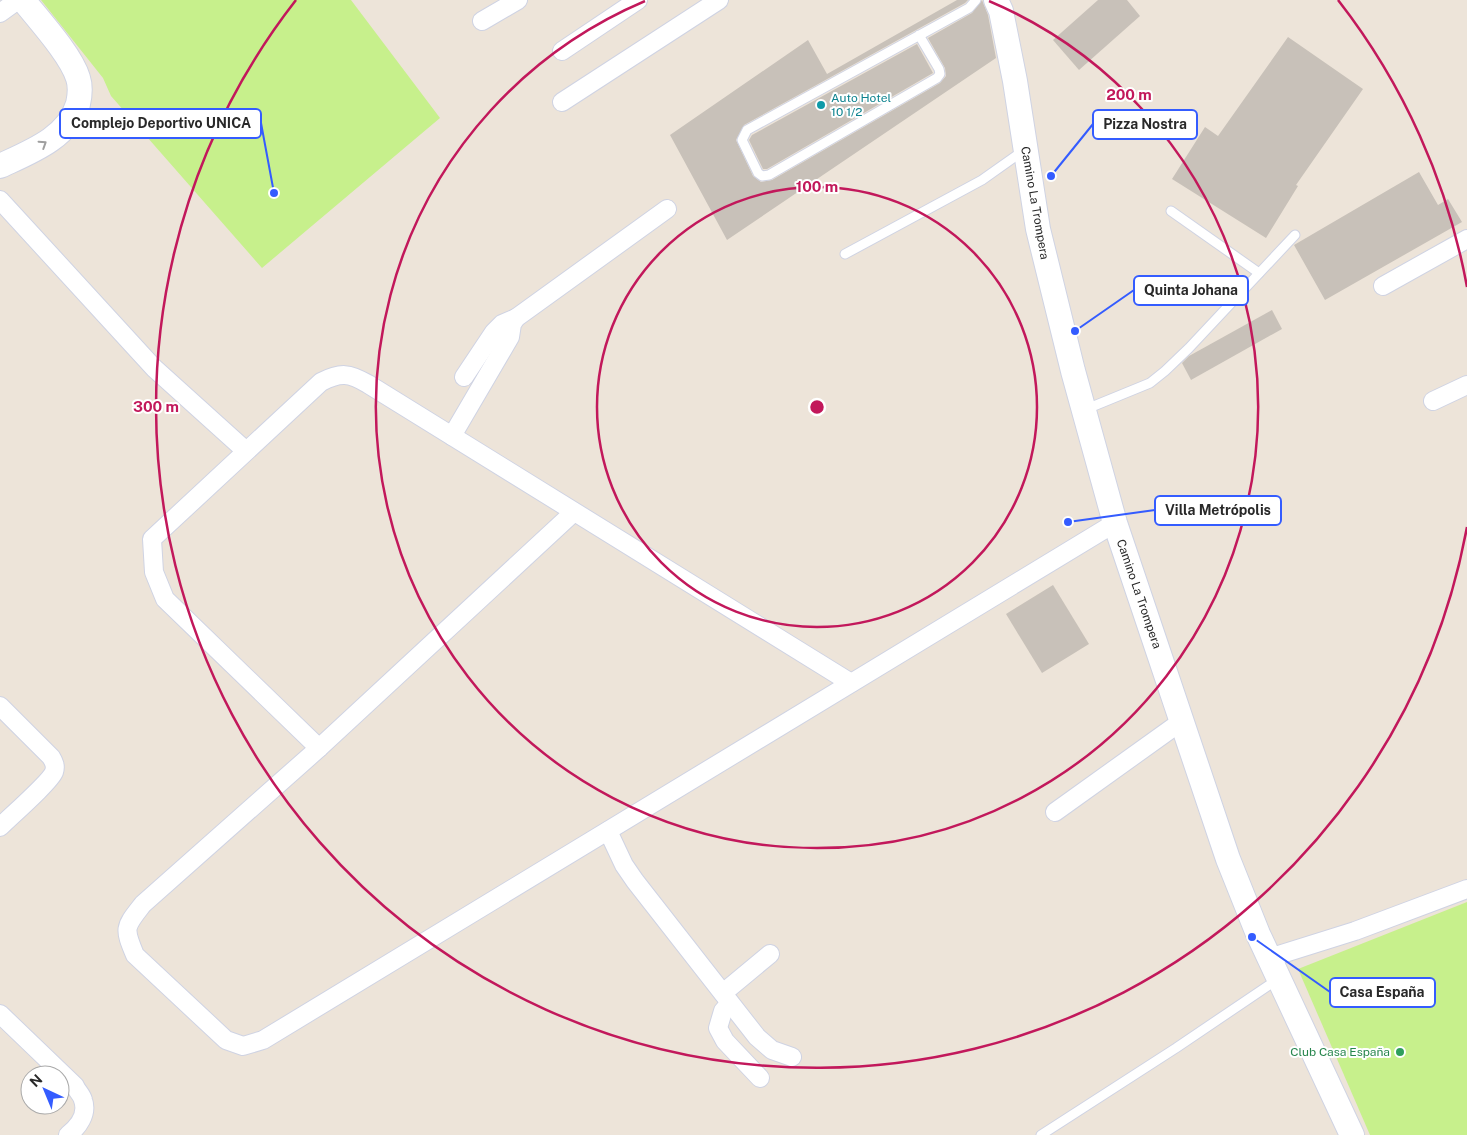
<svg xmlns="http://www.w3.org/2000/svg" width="1467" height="1135" font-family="'Public Sans',sans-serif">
  <rect width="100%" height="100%" fill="#ede4d9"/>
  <!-- pitch -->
  <g fill="#c7f08c">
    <polygon points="41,0 351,0 440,118 262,268 111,96 103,78"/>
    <polygon points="1467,902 1467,1135 1370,1135 1298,969"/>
  </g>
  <!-- building -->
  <g fill="#c8c1b9">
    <polygon points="957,0 968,0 965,3 744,125 736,140 753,176 761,182 772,180 940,83 946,76 945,68 928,38 972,13 982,0 988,15 996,58 727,240 670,135 808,40 827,74"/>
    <polygon points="1098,0 1127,0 1140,16 1079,70 1053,40"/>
    <polygon points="1288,37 1363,89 1296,185 1298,186 1266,238 1172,179 1205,127 1218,136"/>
    <polygon points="917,44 933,73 767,169 763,169 749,140 752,135"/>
    <polygon points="1419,172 1438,205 1448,199 1462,222 1325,300 1294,245"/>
    <polygon points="1272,310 1282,329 1191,380 1182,363 1189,356"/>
    <polygon points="1053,585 1089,644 1042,673 1006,614"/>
  </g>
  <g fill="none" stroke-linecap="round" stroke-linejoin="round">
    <!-- lane casing -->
    <g stroke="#cfd3e3" stroke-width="11">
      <g id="lane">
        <polyline points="919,35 939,69 940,74 937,78 769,175 762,176 758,173 742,140 747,130 969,8 976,0"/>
        <polyline points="1171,211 1259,273"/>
        <polyline points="845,254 982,180 1023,151"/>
        <polyline points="1084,410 1150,383 1165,371 1189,348 1295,235"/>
        <polyline points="1041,1135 1176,1048 1278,979"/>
      </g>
    </g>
    <!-- street casing -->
    <g stroke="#cfd3e3" stroke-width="20">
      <g id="street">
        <polyline points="0,13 18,0"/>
        <polyline points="482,21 518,0"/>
        <polyline points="562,51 638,0"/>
        <polyline points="562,102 719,0"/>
        <polyline points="0,200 154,368 246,451"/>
        <polyline points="1383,286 1467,239"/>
        <polyline points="464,377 494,332 502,324 516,318"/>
        <polyline points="1433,401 1467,385"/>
        <polyline points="452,436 510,337 512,324 516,318 667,209"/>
        <path d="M 574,512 L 319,748 L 143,904 C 125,927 123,927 135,955 L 226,1040 L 243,1046 L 263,1040 L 1115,523"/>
        <path d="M 0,706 L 51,757 C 54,762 56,766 54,772 C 50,782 10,817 0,827"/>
        <path d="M 319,748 L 165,599 L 154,572 L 152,539 L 321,382 C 341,372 349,373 368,384 L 851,683"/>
        <polyline points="1055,812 1182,721"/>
        <polyline points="608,831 624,865 635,881 757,1037 772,1050 792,1057"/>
        <polyline points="1269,958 1355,931 1467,889"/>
        <polyline points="723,993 770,954"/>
        <polyline points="730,1003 723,1011 718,1028 725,1041 760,1078"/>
        <path d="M 0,1014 L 75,1086 C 77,1091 82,1095 83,1100 C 88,1114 78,1127 68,1135"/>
      </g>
    </g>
    <!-- secondary casing -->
    <g stroke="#cfd3e3" stroke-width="26">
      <g id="secondary">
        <polyline points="996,0 1001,11 1015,81 1038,229 1073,371 1115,523 1228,859 1258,934 1352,1135"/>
        <path d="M 0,166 C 30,152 68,138 78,104 C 80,95 81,87 78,78 C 71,55 39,20 23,0"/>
      </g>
    </g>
    <!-- lane -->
    <use href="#lane" stroke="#fff" stroke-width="9"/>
    <!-- street -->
    <use href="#street" stroke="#fff" stroke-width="18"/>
    <!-- secondary -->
    <use href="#secondary" stroke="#fff" stroke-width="24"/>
  </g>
  <!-- one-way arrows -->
  <defs><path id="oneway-chevron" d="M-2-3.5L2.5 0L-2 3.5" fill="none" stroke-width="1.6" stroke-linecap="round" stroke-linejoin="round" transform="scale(1.25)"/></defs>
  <use stroke="#9f9f9f" href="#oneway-chevron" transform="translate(43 144) rotate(-33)"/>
  <!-- distance rings -->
  <g fill="none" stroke="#c2185b" stroke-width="2.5">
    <circle cx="817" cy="407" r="220"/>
    <path d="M989 1A441 441 0 1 1 645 1"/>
    <path d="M1467 527A661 661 0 1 1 296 0M1338 0A661 661 0 0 1 1467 287"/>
  </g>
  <!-- markers -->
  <circle fill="#0f9aa8" stroke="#fff" stroke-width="2" cx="821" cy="105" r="5"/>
  <circle fill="#2e9e5b" stroke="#fff" stroke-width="2" cx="1400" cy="1052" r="5"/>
  <g text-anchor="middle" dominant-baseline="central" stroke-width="4" stroke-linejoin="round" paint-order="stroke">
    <!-- culture labels -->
    <g font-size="12" fill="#0d838f" stroke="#fff" text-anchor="start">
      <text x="831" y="98">Auto Hotel<tspan x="831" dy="14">10 1/2</tspan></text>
    </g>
    <!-- street labels -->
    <g font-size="12" fill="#292929" stroke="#fff">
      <text transform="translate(1035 203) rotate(80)">Camino La Trompera</text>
      <text transform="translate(1139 594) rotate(71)">Camino La Trompera</text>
    </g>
    <!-- leisure labels -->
    <g font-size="12" fill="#27864d" stroke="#fff" text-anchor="end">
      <text x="1390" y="1052">Club Casa España</text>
    </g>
  </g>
  <circle cx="817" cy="407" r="8" fill="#c2185b" stroke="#fff" stroke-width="2.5"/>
  <g font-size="15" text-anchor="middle" font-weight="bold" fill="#c2185b" stroke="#fff" stroke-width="4" stroke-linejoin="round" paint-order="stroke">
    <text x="1129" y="100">200 m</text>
    <text x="817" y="192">100 m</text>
    <text x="156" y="412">300 m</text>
  </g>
  <!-- callouts -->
  <path fill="none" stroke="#345cff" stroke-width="2" d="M274 193L261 123M1051 176L1093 124M1075 331L1134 290M1068 522L1155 510M1252 937L1330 992"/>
  <g fill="#345cff" stroke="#fff" stroke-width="2">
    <circle cx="274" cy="193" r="5"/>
    <circle cx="1051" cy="176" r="5"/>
    <circle cx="1075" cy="331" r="5"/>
    <circle cx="1068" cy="522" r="5"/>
    <circle cx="1252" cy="937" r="5"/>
  </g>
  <g fill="#fff" stroke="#345cff" stroke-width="2">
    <rect x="60" y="109" width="201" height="29" rx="5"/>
    <rect x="1093" y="110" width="104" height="29" rx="5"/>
    <rect x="1134" y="276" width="114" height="29" rx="5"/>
    <rect x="1155" y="496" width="126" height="29" rx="5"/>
    <rect x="1330" y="978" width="105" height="29" rx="5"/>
  </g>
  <g font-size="14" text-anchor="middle" font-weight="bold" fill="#292929">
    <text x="161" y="128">Complejo Deportivo UNICA</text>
    <text x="1145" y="129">Pizza Nostra</text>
    <text x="1191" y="295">Quinta Johana</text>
    <text x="1218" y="515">Villa Metrópolis</text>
    <text x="1382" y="997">Casa España</text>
  </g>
  <!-- north arrow -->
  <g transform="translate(45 1090) rotate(316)"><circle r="24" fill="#ffffff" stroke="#a9a9a9"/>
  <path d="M0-4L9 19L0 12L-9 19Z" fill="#345cff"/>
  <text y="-8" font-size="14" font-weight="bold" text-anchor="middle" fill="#292929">N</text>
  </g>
</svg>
